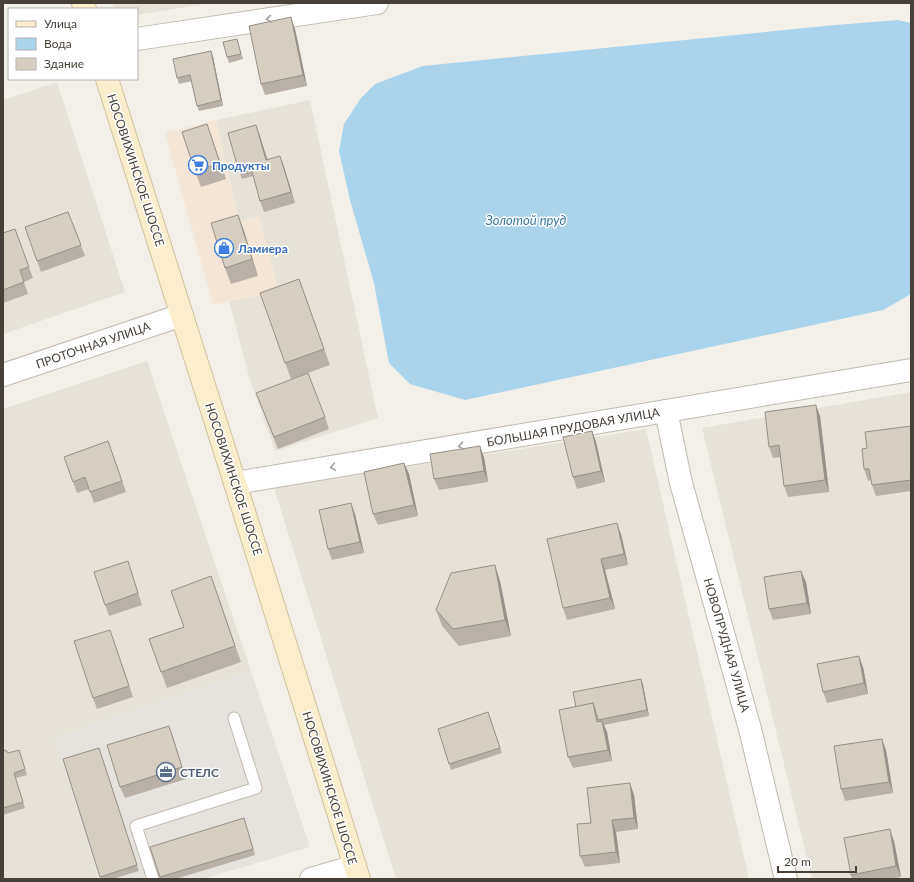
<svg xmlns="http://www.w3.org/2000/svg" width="914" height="882" font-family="Lato,sans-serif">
  <rect width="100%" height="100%" fill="#f3f0e9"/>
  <!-- residential -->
  <g fill="#e7e2d8">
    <polygon points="112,3 210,3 137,15 137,9 114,9"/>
    <polygon points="57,82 125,292 3,334 3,100"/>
    <polygon points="310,100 378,418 275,451 250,380 229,301 279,292 259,217 239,222 216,120"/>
    <polygon points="147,361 251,671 55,738 99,879 3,879 3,409"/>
    <polygon points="911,392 911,879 812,879 702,428"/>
    <polygon points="646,429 749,879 396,879 274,488"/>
  </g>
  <!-- commercial -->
  <polygon fill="#f4e6d6" points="216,120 239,222 259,217 279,292 229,301 213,305 165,133"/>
  <!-- industrial -->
  <polygon fill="#e6e2de" points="251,671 310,847 203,879 99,879 55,738"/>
  <!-- water -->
  <polygon fill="#aad3ec" points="898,20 911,23 911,294 883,310 465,400 410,384 389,363 374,283 350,200 339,151 344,124 361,98 375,84 423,66 836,25"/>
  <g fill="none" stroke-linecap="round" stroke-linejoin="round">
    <!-- service casing -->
    <g stroke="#c1baaf" stroke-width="13">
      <polyline id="service" points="153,879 136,826 256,788 234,718"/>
    </g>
    <!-- minor casing -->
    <g stroke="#c1baaf" stroke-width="24">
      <g id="minor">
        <polyline points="137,39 377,3"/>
        <polyline points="3,375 182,315"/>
        <polyline points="666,411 681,483 750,729 786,879"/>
        <polyline points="235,483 911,370"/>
        <polyline points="311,879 355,866"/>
      </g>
    </g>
    <!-- secondary casing -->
    <g stroke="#d0c19c" stroke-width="24">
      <g id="secondary">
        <polyline points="83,3 85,9"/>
        <polyline points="107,79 235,483 359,879"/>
      </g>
    </g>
    <!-- service -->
    <use href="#service" stroke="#fff" stroke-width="11"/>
    <!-- minor -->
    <use href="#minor" stroke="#fff" stroke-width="22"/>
    <!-- secondary -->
    <use href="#secondary" stroke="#fbeecc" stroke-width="22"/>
  </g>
  <!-- wall -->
  <g fill="#b9b1a7">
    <polygon points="295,29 307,86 265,95 261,84"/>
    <polygon points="237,39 243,59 229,63 227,57"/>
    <polygon points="211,51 213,57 223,106 199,111 197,106 192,81 179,84 177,78"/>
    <polygon points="207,124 226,179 201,187 195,171"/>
    <polygon points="260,136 267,160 280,156 284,167 295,203 264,212 260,201 253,176 242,179 238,168"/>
    <polygon points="68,212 85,256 41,272 25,227"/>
    <polygon points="238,215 258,276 231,284 225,268"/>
    <polygon points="15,229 33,278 24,282 28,294 3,303 3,233"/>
    <polygon points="299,279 330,365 291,379 260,293"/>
    <polygon points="256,393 325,417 329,429 278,449"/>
    <polygon points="820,416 829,492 788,497 784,486 780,457 773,458 769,447"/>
    <polygon points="911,426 911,491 876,496 872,485 871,480 868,481 864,469 867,448"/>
    <polygon points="592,431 596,442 605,482 577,489 573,477"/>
    <polygon points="108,441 126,492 94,503 89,489 77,493 64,457"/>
    <polygon points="484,457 488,482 439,490 434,479"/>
    <polygon points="404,463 409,474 418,516 378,525 373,514"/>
    <polygon points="355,514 364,553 332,560 328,549"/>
    <polygon points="621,534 628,565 605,570 615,609 567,620 563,608"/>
    <polygon points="128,561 142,605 109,616 105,605"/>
    <polygon points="801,571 806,582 811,614 773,620 769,609"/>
    <polygon points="211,576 241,662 167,688 149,639 184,627"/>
    <polygon points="500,581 511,636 459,646 442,626 436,610"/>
    <polygon points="114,641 133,697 97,709 93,698"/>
    <polygon points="863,667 868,694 827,703 823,692"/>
    <polygon points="641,679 643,685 649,716 604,725 607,732 612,761 573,768 568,757 576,707"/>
    <polygon points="488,712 502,753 451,770 438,729"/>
    <polygon points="169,726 186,779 125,798 120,787"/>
    <polygon points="886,750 893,793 845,801 841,789"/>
    <polygon points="3,751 8,753 21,756 27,775 16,778 25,808 3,815"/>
    <polygon points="101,754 139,871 112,879 101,879 63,759"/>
    <polygon points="634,795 638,829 616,832 620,863 585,867 580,856"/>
    <polygon points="246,824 255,855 175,879 160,879 150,847"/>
    <polygon points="894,841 901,877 890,879 852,879 851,875"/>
  </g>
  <!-- shaded-wall -->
  <g fill="#969088">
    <polygon points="291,17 295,29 307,86 303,75"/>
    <polygon points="211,51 213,57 223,106 221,100"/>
    <polygon points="256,125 260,136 271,171 266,160"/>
    <polygon points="280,156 284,167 295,203 291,192"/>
    <polygon points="238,215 244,231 258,276 252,259"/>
    <polygon points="816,405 820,416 829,492 825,480"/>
    <polygon points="592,431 596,442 605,482 601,471"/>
    <polygon points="480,446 484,457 488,482 484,471"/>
    <polygon points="404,463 409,474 418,516 414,505"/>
    <polygon points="351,503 355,514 364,553 360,542"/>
    <polygon points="617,523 621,534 628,565 624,554"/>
    <polygon points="601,559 605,570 615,609 610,598"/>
    <polygon points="495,565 500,581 511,636 505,620"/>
    <polygon points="801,571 806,582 811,614 807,603"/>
    <polygon points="859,656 863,667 868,694 864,683"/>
    <polygon points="641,679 643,685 649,716 647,710"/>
    <polygon points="602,721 607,732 612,761 608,750"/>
    <polygon points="169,726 173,737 186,779 182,767"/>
    <polygon points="882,739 886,750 893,793 889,782"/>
    <polygon points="630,783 634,795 638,829 634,818"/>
    <polygon points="612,820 616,832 620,863 616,852"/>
    <polygon points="890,829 894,841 901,877 896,866"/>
  </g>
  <!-- building -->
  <g fill="#d7cec2" stroke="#969088">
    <polygon points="291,17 303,75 261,84 249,26"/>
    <polygon points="237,39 241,54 227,57 223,42"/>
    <polygon points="211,51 221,100 197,106 190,75 177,78 173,59"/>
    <polygon points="207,124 220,163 195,171 182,132"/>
    <polygon points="256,125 266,160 280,156 291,192 260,201 250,164 238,168 228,133"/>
    <polygon points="68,212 81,245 37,261 25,227"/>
    <polygon points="238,215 252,259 225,268 211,223"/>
    <polygon points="15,229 29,267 20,270 24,282 3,290 3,233"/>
    <polygon points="299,279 324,349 285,363 260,293"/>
    <polygon points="308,373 325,417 274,437 256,393"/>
    <polygon points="816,405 825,480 784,486 779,445 769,447 765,412"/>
    <polygon points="911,426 911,480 872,485 869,469 864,469 862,449 867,448 865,432"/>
    <polygon points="592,431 601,471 573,477 563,437"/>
    <polygon points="108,441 122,481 90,492 85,477 73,482 64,457"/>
    <polygon points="480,446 484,471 434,479 430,454"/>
    <polygon points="404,463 414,505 373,514 364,472"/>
    <polygon points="351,503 360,542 328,549 319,510"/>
    <polygon points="617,523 624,554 601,559 610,598 563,608 547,539"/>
    <polygon points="128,561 138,593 105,605 94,572"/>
    <polygon points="495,565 505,620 453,629 436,610 451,573"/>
    <polygon points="801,571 807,603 769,609 764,577"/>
    <polygon points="211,576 235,646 161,672 149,639 184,627 171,591"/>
    <polygon points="110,630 129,686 93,698 74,641"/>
    <polygon points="859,656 864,683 823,692 817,664"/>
    <polygon points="641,679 647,710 598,720 595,709 593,703 576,707 573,692"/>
    <polygon points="593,703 597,722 602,721 608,750 568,757 559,710"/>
    <polygon points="488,712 500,748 449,764 438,729"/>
    <polygon points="169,726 182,767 120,787 107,745"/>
    <polygon points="882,739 889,782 841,789 834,746"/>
    <polygon points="99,748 137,865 100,877 63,759"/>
    <polygon points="6,750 8,753 19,750 25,769 14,773 23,802 3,808 3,751"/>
    <polygon points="630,783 634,818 612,820 616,852 580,856 577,824 591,823 587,788"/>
    <polygon points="244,818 253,849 160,877 150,847"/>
    <polygon points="890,829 896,866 851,875 844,838"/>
  </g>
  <!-- one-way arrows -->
  <defs><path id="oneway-chevron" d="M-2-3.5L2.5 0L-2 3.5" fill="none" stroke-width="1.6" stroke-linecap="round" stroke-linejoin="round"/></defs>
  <g stroke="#a3a09c">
    <use href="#oneway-chevron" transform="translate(269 19) rotate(171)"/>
    <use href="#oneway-chevron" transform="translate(461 446) rotate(170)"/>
    <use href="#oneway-chevron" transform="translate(333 467) rotate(170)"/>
  </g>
  <!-- icons -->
  <defs>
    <g id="supermarket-ring" transform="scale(1)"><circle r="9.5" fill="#fff" stroke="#3f7fe0" stroke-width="1.5"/><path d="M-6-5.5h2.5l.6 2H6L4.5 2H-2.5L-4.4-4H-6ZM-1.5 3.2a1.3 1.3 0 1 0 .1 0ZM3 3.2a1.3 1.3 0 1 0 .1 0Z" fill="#3f7fe0"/></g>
    <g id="shop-ring" transform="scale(1)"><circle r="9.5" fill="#fff" stroke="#3f7fe0" stroke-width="1.5"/><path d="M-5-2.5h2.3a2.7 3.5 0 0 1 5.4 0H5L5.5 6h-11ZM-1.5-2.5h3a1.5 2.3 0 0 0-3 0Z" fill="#3f7fe0"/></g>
    <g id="office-ring" transform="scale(1)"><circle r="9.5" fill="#fff" stroke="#5c6f8a" stroke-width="1.5"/><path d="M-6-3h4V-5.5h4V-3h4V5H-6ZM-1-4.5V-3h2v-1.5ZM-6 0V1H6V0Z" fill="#5c6f8a"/></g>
  </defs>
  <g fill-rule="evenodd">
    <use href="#supermarket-ring" x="198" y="165"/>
    <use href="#shop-ring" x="224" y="248"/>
    <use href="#office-ring" x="166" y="772"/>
  </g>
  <g text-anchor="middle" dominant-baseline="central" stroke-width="3" stroke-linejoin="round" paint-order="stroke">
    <!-- shop labels -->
    <g font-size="12" font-weight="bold" fill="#366cbe" stroke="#fff" text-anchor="start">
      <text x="212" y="165">Продукты</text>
      <text x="238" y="248">Ламиера</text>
    </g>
    <!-- street labels -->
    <g font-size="12" fill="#474038" stroke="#fff">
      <text transform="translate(136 170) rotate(72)">НОСОВИХИНСКОЕ ШОССЕ</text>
      <text transform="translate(93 345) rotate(-19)">ПРОТОЧНАЯ УЛИЦА</text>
      <text transform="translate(573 427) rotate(-10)">БОЛЬШАЯ ПРУДОВАЯ УЛИЦА</text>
      <text transform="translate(234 479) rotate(72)">НОСОВИХИНСКОЕ ШОССЕ</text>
      <text transform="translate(727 645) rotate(74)">НОВОПРУДНАЯ УЛИЦА</text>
      <text transform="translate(330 788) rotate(73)">НОСОВИХИНСКОЕ ШОССЕ</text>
    </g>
    <!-- service labels -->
    <g font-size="12" font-weight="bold" fill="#4e5e75" stroke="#fff" text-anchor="start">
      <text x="180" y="772">СТЕЛС</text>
    </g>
    <!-- water labels -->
    <g font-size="13" font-style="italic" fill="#367aa4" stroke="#fff">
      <text x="526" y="220">Золотой пруд</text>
    </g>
  </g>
  <!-- border -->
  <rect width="914" height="882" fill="none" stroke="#474038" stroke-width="8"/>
  <!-- legend -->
  <rect x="8" y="8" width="130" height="72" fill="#ffffff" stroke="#b5b3af"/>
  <rect x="16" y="21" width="20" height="6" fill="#fbeecc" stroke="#b5b3af"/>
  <text x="44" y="28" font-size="12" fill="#474038">Улица</text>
  <rect x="16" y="38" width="20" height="12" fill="#aad3ec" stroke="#b5b3af"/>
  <text x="44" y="48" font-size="12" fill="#474038">Вода</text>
  <rect x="16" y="58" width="20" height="12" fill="#d7cec2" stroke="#b5b3af"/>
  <text x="44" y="68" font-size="12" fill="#474038">Здание</text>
  <!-- scale -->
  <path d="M778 866v6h78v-6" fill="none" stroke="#474038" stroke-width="2"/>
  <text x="784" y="866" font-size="12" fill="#474038" stroke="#ffffff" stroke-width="3" paint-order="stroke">20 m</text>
</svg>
